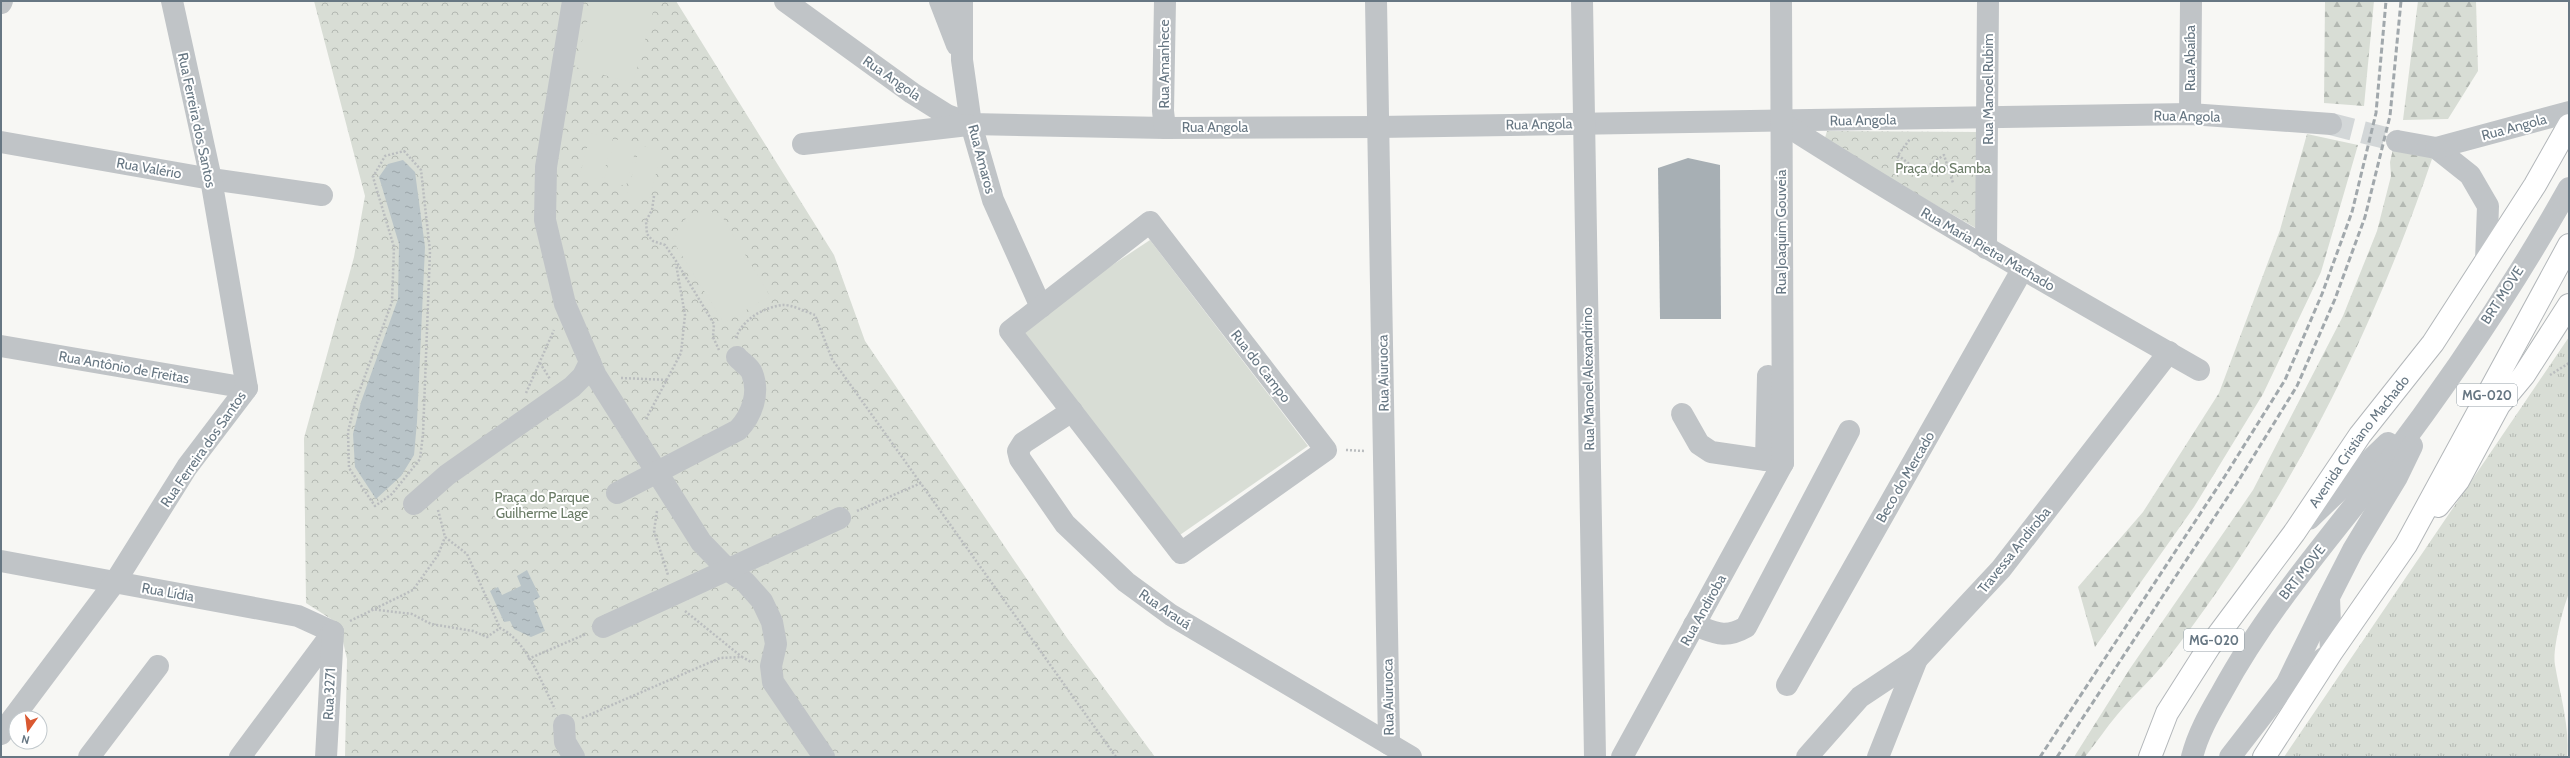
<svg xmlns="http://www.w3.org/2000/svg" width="2570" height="758" font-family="Cabin,sans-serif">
  <defs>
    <pattern id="grass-tufts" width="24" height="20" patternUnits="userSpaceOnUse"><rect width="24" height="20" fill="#d8ddd5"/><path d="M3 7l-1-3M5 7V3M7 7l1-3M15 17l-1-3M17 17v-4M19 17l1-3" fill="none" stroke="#b3b8b2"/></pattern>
    <pattern id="forest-firs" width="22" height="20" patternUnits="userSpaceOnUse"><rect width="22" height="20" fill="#d8ddd5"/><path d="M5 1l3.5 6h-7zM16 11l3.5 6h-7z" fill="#b3b8b2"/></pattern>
    <pattern id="park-crowns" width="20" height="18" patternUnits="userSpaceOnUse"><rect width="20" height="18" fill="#d8ddd5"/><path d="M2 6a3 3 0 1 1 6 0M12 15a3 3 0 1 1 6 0" fill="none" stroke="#b3b8b2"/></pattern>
    <pattern id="water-ripples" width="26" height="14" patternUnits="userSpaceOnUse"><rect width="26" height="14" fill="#b9c4c8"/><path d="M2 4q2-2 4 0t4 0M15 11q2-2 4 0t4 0" fill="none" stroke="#9aa4a8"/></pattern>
  </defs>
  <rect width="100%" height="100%" fill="#f7f7f4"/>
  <!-- grass -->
  <path fill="url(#grass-tufts)" d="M 2569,337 L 2569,593 C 2563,608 2552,650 2555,665 C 2560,695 2570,726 2567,757 L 2284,757 Z"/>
  <!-- forest -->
  <g fill="url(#forest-firs)">
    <polygon points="2325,1 2374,1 2364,106 2324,103"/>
    <polygon points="2418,1 2476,1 2478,71 2448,119 2403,120"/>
    <polygon points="2307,134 2358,145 2321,272 2263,394 2194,507 2095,647 2078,587 2143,512 2219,393 2280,230"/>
    <path d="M 2393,149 L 2433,156 C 2371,339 2282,514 2162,666 C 2148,683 2131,698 2117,715 C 2106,728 2096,743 2085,757 L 2074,757 L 2129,670 L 2253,490 L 2343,316 L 2377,231 L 2391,176 L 2390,162 Z"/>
  </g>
  <!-- park -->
  <g fill="url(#park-crowns)">
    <polygon points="314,1 676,1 834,255 865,341 1067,638 1155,757 345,757 347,659 339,624 306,603 304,438 354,257 365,196"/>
    <polygon points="1827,131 1979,132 1981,231 1824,141"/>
  </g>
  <!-- garden -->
  <g fill="#d8ddd5">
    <polygon points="593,1 656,1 633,83 575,67"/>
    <polygon points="591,133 613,138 602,180 580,174"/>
    <polygon points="615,139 637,145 626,186 604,180"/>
    <polygon points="640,145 662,151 649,200 627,194"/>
    <path d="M 708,210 L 723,218 L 770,296 L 724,323 L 673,241 C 681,219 686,215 708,210 Z"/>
    <polygon points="1150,240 1308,446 1177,537 1013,331"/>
  </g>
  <!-- water -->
  <g fill="url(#water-ripples)">
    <polygon points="403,160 415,172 425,247 417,422 414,455 401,476 376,499 355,467 353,434 361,402 398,299 399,244 379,177 388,164"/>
    <polygon points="527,570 540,597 533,601 545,631 531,637 514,629 510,621 504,622 490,591 498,587 502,595 521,586 517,576"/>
  </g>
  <!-- building -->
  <polygon fill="#a7afb4" points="1688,158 1720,165 1721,319 1660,319 1658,168"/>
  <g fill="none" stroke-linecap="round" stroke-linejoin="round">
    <!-- minor-tunnel -->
    <polyline stroke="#d3d7d8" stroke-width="22" stroke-dasharray="22 11" stroke-linecap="butt" points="2331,124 2397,141"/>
    <!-- highway casing -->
    <g stroke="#b3b7ba" stroke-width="24">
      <g id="highway">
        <polyline points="2438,506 2458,481 2499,405 2524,375 2569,305"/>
        <path id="s1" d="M 2150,757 L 2167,713 L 2209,647 L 2294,533 L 2360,435 L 2433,343 L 2535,185 L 2569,125"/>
        <polyline points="2264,757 2331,653 2406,545 2569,245"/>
      </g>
    </g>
    <!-- path -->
    <g stroke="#babdbf" stroke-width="2.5" stroke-dasharray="2 2" stroke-linecap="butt">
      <polygon points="404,151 421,170 430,251 423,434 420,459 392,494 375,506 349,468 348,432 355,403 392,302 394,247 373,177 385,156"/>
      <polyline points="1898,155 1919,172 1944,155 1953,183"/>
      <polyline points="1897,170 1898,155 1910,139"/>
      <polyline points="654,196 652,210 646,221 647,234 653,241 665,245 676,261 714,324 713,337 719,350"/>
      <path d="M 736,338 C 742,320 762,308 782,305 C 791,304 806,312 815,315 L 832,359 L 1116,757"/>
      <polyline points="540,363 550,379"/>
      <polyline points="2550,375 2569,363"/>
      <polyline points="621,378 668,380"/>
      <polyline points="526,393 554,330"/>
      <polyline points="646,419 681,353 685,315 676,264"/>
      <polyline points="1346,450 1365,451"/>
      <path d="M 438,510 L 445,537 L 467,554 L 500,628 C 527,641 541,682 555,709"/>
      <polyline points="657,511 654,531 668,575"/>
      <polyline points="857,511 921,483"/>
      <polyline points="371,609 412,614 431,624 473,631 487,637 500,628"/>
      <polyline points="685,611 742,657"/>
      <polyline points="350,621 413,590 438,555 445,537"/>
      <polyline points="528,659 586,634"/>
      <polyline points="582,718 720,658 742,657 751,662"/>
    </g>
    <!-- minor -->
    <g stroke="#c0c4c7" stroke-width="22">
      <polyline points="573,1 546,167 545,220 565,304 596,376 701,542 729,571 745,582 762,601 772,622 776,644 771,666 773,682 824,757"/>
      <polyline points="785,1 912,93 947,115 971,124 1165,128 1378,127 2190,114 2331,124"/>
      <polyline points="940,1 957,45"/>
      <polyline points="962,1 962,60 971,124 993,200 1041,307"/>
      <polyline points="1165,1 1163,111 1165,128"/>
      <polyline points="1376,1 1389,744"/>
      <polyline points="1582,1 1595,757"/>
      <polyline points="1,3 2,1"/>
      <polyline points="2190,114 2191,1"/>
      <path d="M 1781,122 C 1917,209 2058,290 2199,370"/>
      <polyline points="2397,141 2436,148 2470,175 2488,206 2486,261"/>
      <polyline points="1,142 211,179 322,195"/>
      <polyline points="803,144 968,125"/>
      <polyline points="2436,148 2569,112"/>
      <polygon points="1150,222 1326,450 1181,553 1010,331"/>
      <polyline points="1986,248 1988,1"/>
      <polyline points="1,346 247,388"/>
      <polyline points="1768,376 1766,460 1783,463"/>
      <polyline points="1072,411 1023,443 1018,451 1020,459 1065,524 1126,582 1171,615 1411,757"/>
      <polyline points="1682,414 1699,444 1711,452 1766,460"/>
      <path d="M 617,493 L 738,430 C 752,415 760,393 752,373 C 750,367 741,362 737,357"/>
      <polyline points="414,504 447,475 572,387 583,376 590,362"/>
      <polyline points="2309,519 2388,443"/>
      <polyline points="1,561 298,616 333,632"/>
      <path d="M 1694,625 C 1716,633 1725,639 1746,627 L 1849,431"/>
      <polyline points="603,627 840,518"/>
      <polyline points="2287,683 2328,599"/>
      <polyline points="1787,685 2022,270"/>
      <polyline points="564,725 565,742 574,757"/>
      <polyline points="1,734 115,582 187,467 247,388 211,179 172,1"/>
      <polyline points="89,757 158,666"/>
      <polyline points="240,757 333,632"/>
      <polyline points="326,757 333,632"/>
      <polyline points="1622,757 1783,463 1781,1"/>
      <polyline points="1807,757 1860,697 1917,659"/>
      <polyline points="1878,757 1917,659 2001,569 2169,352"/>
      <path d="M 2192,757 C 2198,733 2210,713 2222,692 C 2266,611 2327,541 2383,469 C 2450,381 2515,284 2569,188"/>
      <polyline points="2230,757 2285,686 2331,653 2329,597 2353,550 2397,477 2412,446"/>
    </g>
    <!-- highway -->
    <use href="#highway" stroke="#fff" stroke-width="22"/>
    <!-- rail -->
    <g stroke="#a1a8ac" stroke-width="3" stroke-dasharray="6 3" stroke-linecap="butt">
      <polyline points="2040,757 2225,476 2285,380 2322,294 2352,212 2376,113 2386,1"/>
      <polyline points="2057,757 2237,483 2297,386 2335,299 2365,217 2390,116 2401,1"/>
    </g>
  </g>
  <g text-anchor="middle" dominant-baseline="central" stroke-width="4" stroke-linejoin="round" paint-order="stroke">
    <!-- shield labels -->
    <g fill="#fff" stroke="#95a0a8" stroke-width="1">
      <rect x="2457" y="384" width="60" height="22" rx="3"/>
      <rect x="2184" y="629" width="60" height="22" rx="3"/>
    </g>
    <g font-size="13" font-weight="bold" fill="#677783">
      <text x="2487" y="395">MG-020</text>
      <text x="2214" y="640">MG-020</text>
    </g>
    <!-- street labels -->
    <g font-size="14" fill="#677783" stroke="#fff">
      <text transform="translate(2190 58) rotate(-90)">Rua Abaíba</text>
      <text transform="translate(1164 64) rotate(-90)">Rua Amanhece</text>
      <text transform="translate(892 78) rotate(35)">Rua Angola</text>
      <text transform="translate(1988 89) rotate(-90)">Rua Manoel Rubim</text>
      <text transform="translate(2187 116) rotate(1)">Rua Angola</text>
      <text transform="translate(197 120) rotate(78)">Rua Ferreira dos Santos</text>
      <text transform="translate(1863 120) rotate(-1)">Rua Angola</text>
      <text transform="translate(1539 124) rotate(-1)">Rua Angola</text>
      <text x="1215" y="127">Rua Angola</text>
      <text transform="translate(2514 127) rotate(-15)">Rua Angola</text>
      <text transform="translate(982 159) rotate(75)">Rua Amaros</text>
      <text transform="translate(149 168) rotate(10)">Rua Valério</text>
      <text transform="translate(1781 232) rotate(-90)">Rua Joaquim Gouveia</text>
      <text transform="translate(1988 249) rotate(30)">Rua Maria Pietra Machado</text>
      <text transform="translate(2502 295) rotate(-57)">BRT MOVE</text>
      <text transform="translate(1261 366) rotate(52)">Rua do Campo</text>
      <text transform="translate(124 367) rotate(10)">Rua Antônio de Freitas</text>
      <text transform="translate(1383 373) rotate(-91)">Rua Aiuruoca</text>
      <text transform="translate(1588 379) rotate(-91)">Rua Manoel Alexandrino</text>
      <text stroke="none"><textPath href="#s1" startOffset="380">Avenida Cristiano Machado</textPath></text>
      <text transform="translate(203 449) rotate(-55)">Rua Ferreira dos Santos</text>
      <text transform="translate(1905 477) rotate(-60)">Beco do Mercado</text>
      <text transform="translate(2014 550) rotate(-51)">Travessa Andiroba</text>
      <text transform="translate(2302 572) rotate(-52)">BRT MOVE</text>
      <text transform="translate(168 592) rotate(10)">Rua Lídia</text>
      <text transform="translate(1165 609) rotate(34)">Rua Arauá</text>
      <text transform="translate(1703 610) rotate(-61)">Rua Andiroba</text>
      <text transform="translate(329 694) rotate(-87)">Rua 3271</text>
      <text transform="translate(1388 697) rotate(-91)">Rua Aiuruoca</text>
    </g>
    <!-- park labels -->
    <g font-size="14" fill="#6a7b66" stroke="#fff">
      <text x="1943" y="168">Praça do Samba</text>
      <text x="542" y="497">Praça do Parque<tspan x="542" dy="16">Guilherme Lage</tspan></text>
    </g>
  </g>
  <!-- border -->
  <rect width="2570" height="758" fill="none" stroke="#677783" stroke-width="4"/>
  <!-- north arrow -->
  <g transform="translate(28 730) rotate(194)"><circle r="19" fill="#ffffff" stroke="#c2c9cd"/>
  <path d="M0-3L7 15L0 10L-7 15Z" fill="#d95831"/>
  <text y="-6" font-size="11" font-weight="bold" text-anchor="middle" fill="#677783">N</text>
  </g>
</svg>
